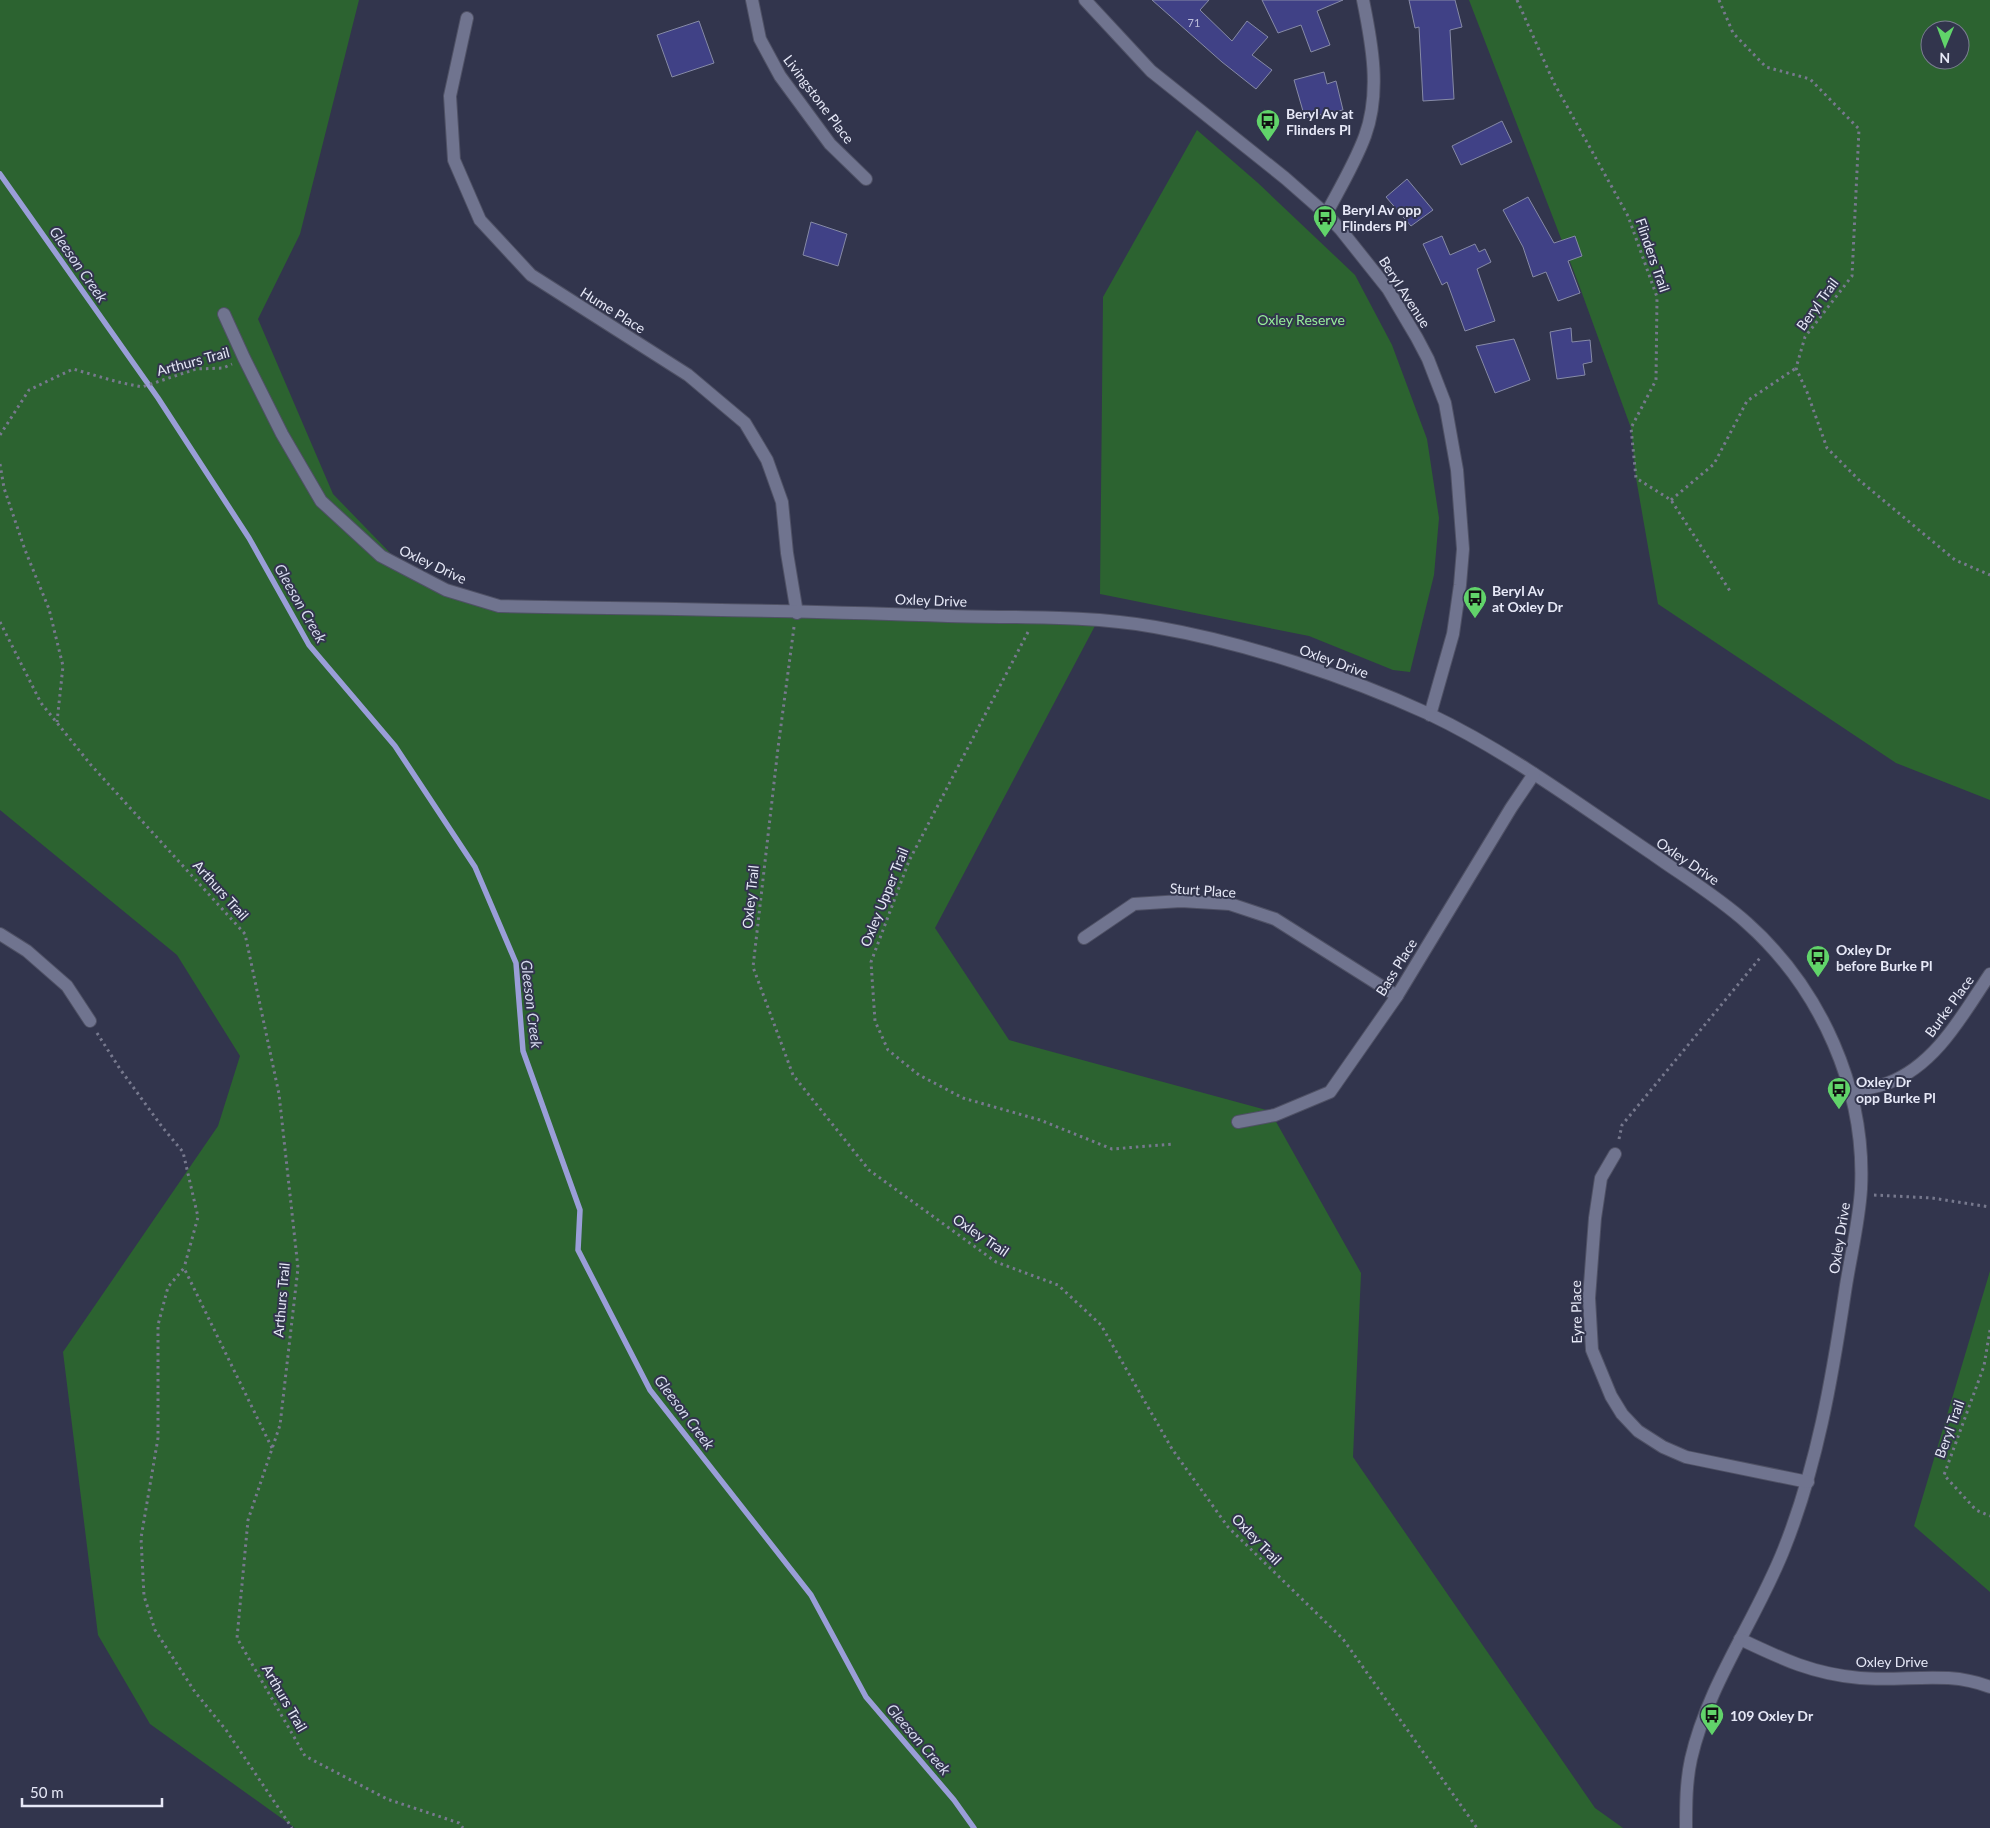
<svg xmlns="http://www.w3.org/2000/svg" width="1990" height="1828" font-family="Lato,sans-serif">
  <rect width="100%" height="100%" fill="#32354d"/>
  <!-- green -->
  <g fill="#2c6330" fill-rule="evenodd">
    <polygon points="0,0 359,0 300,234 258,319 333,494 394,557 489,605 1097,622 935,928 1009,1040 1270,1111 1361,1273 1353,1457 1595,1808 1623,1828 295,1828 150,1724 98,1635 63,1352 218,1126 240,1056 177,955 0,810"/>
    <path d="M 1469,0 L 1990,0 L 1990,800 L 1896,763 L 1658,604 L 1636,478 L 1631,428 L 1579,285 ZM 1930,30 L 1960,30 L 1960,60 L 1930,60 Z"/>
    <polygon points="1197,130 1258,183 1355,275 1392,345 1427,439 1439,518 1434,575 1410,672 1393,670 1309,636 1100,594 1103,297"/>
    <polygon points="1990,1271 1990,1592 1914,1526"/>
  </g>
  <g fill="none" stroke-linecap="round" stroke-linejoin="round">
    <!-- stream -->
    <polyline stroke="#9a9ed8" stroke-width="5.5" points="0,174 158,398 249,538 309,645 395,746 475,867 516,963 523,1051 580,1210 578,1250 650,1390 811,1595 866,1697 954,1800 974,1828"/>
  </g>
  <!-- building -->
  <g fill="#404186" stroke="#868aa6">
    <polygon points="1152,0 1209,0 1200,10 1232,41 1247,21 1268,37 1252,55 1272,70 1256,89 1222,62"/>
    <polygon points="1262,0 1343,0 1317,11 1330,45 1311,52 1301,25 1278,33"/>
    <polygon points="1409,0 1455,0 1462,27 1450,30 1454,99 1423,101 1419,27 1415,28"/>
    <polygon points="699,21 714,63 672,77 657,35"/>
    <polygon points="1324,72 1327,84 1336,81 1343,110 1305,118 1294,80"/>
    <polygon points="1502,121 1512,142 1461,165 1452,146"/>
    <polygon points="1407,179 1433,210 1411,226 1386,197"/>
    <polygon points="1528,197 1554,243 1575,236 1582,256 1568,261 1580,293 1558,301 1546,272 1533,277 1523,247 1503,210"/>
    <polygon points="811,222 847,234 838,266 803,255"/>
    <polygon points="1442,236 1450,255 1475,244 1479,252 1485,249 1491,262 1477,269 1495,321 1465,331 1447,282 1442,285 1423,244"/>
    <polygon points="1571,328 1572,342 1590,340 1592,362 1583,364 1585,375 1557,379 1550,332"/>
    <polygon points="1514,339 1530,380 1495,393 1476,346"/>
  </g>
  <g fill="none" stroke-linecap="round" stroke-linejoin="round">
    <!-- minor casing -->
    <g stroke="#4f5165" stroke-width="14">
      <g id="minor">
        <polyline points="752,0 760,39 780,76 830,144 866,179"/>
        <polyline points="1085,0 1151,71 1285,178 1326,214 1341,230 1388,289 1417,338 1428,359 1445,403 1457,470 1463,549 1460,585 1453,634 1430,715"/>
        <polyline points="467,18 450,96 454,160 480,220 531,275 688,375 745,423 767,460 782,502 787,553 797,613"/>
        <path d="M 1326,214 C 1340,188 1355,163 1365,136 C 1381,92 1372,44 1363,0"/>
        <path d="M 224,314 L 244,358 L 282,434 L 321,501 L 381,556 L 446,590 L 499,606 C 649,609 799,610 948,616 C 1016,618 1089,615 1155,627 C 1246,643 1346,676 1429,714 C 1509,752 1581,806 1654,855 C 1685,877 1718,897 1747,923 C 1821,989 1866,1090 1861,1189 C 1859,1223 1850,1258 1845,1292 C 1832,1379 1817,1466 1784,1549 C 1756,1620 1708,1684 1691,1759 C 1686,1782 1686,1805 1686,1828"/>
        <polyline points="0,934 27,951 67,986 90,1021"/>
        <polyline points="1084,938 1134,904 1181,901 1230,904 1275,919 1397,996"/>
        <path d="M 1851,1092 C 1863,1089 1877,1087 1888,1083 C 1936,1065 1963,1014 1990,974"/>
        <polyline points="1238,1122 1275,1115 1330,1092 1397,996 1511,808 1534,774"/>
        <polyline points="1615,1154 1601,1178 1595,1218 1589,1298 1592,1350 1611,1396 1622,1414 1638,1431 1663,1447 1686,1457 1808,1482"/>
        <path d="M 1740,1639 C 1782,1659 1813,1674 1860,1678 C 1906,1682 1946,1670 1990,1687"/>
      </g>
    </g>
    <!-- path -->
    <g stroke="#77798e" stroke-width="3" stroke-dasharray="2.5 4" stroke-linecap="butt">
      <polyline points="1517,0 1554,83 1628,216 1657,297 1656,380 1631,428 1636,478 1671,500 1730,591"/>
      <polyline points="1719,0 1733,33 1766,67 1810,79 1859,129 1852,276 1805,337 1796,368 1807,392 1827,448 1859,480 1955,560 1990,575"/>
      <polyline points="0,435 29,390 73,369 118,382 142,387 196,369 223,368 232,364"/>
      <polyline points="0,464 4,488 25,550 49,609 63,666 57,722"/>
      <polyline points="1671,500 1714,464 1747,401 1796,368"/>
      <polyline points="0,622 41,703 91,765 245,934 279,1094 298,1268 280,1425 248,1520 237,1638 305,1756 387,1799 459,1823 463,1828"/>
      <polyline points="794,627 778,748 753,967 793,1075 869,1170 996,1262 1058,1285 1101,1325 1172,1449 1228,1527 1343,1639 1477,1828"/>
      <polyline points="1028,632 909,861 871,962 875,1021 888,1050 919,1075 963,1098 1040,1120 1112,1149 1174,1144"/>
      <polyline points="97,1033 120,1069 163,1128 183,1152 198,1217 184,1268"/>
      <polyline points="1619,1139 1622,1125 1760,958"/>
      <polyline points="1874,1195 1932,1198 1990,1207"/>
      <polyline points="1990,1330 1984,1366 1944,1475 1976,1510 1990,1516"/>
      <polyline points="272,1448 184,1268 168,1287 158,1325 158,1438 141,1538 144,1596 155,1630 195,1692 226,1730 292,1828"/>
    </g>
    <!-- minor -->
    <use href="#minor" stroke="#70748f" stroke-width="12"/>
  </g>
  <!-- icons -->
  <defs>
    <g id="bus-pin" transform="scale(1.25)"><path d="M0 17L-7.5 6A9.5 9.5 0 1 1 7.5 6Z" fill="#61d46a" stroke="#32354d"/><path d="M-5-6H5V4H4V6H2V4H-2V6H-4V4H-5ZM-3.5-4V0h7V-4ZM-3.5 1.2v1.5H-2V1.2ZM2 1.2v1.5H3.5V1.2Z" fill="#111"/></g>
  </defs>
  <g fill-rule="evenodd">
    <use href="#bus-pin" x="1268" y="121"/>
    <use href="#bus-pin" x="1325" y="217"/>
    <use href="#bus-pin" x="1475" y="598"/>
    <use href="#bus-pin" x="1818" y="957"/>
    <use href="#bus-pin" x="1839" y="1089"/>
    <use href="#bus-pin" x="1712" y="1715"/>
  </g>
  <g text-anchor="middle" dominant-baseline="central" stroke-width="4" stroke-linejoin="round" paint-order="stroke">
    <!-- number labels -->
    <g font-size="11" fill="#bcbedb">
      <text x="1194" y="22">71</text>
    </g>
    <!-- street labels -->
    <g font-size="14" fill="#e6e8f7" stroke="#32354d">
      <text transform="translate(819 99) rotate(53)">Livingstone Place</text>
      <text transform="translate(1653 255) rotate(71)">Flinders Trail</text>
      <text transform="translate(1405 292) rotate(57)">Beryl Avenue</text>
      <text transform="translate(1817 304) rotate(-54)">Beryl Trail</text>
      <text transform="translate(613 310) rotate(32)">Hume Place</text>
      <text transform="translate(193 361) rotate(-15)">Arthurs Trail</text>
      <text transform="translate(433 564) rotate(25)">Oxley Drive</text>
      <text transform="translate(931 600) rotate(2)">Oxley Drive</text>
      <text transform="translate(1334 661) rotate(20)">Oxley Drive</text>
      <text transform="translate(1688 861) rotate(34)">Oxley Drive</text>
      <text transform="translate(221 890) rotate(48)">Arthurs Trail</text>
      <text transform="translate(1203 890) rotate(4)">Sturt Place</text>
      <text transform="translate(750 897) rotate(-84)">Oxley Trail</text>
      <text transform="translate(884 897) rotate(-68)">Oxley Upper Trail</text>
      <text transform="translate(1396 967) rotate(-58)">Bass Place</text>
      <text transform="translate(1949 1006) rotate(-54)">Burke Place</text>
      <text transform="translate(981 1235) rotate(34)">Oxley Trail</text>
      <text transform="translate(1839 1238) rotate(-81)">Oxley Drive</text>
      <text transform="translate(281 1300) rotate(-85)">Arthurs Trail</text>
      <text transform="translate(1576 1312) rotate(-91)">Eyre Place</text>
      <text transform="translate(1949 1429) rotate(-70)">Beryl Trail</text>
      <text transform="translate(1257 1539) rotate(46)">Oxley Trail</text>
      <text x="1892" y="1661">Oxley Drive</text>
      <text transform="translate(285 1698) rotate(60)">Arthurs Trail</text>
    </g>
    <!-- poi labels -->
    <g font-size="14" font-weight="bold" fill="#e6e8f7" stroke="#32354d" text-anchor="start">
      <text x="1286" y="113">Beryl Av at<tspan x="1286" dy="16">Flinders Pl</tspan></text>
      <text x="1342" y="209">Beryl Av opp<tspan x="1342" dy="16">Flinders Pl</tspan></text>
      <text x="1492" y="590">Beryl Av<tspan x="1492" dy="16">at Oxley Dr</tspan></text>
      <text x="1836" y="949">Oxley Dr<tspan x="1836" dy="16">before Burke Pl</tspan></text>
      <text x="1856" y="1081">Oxley Dr<tspan x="1856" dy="16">opp Burke Pl</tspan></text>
      <text x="1730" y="1715">109 Oxley Dr</text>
    </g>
    <!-- park labels -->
    <g font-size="14" fill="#96ee99" stroke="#32354d">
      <text x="1301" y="319">Oxley Reserve</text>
    </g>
    <!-- water labels -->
    <g font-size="15" font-style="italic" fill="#d6d9ee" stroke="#32354d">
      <text transform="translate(79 264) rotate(55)">Gleeson Creek</text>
      <text transform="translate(301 603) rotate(60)">Gleeson Creek</text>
      <text transform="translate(532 1004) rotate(83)">Gleeson Creek</text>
      <text transform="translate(685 1412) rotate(53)">Gleeson Creek</text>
      <text transform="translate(919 1739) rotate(49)">Gleeson Creek</text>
    </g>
  </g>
  <!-- north arrow -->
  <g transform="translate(1945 45) rotate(181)"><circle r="24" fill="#32354d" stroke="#7a7d91"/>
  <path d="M0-4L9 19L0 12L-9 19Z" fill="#61d46a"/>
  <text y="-8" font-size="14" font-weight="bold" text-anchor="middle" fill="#e6e8f7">N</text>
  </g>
  <!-- scale -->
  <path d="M22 1798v8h140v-8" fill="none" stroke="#e6e8f7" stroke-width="2.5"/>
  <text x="30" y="1798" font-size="15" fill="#e6e8f7" stroke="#32354d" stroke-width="4" paint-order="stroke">50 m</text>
</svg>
